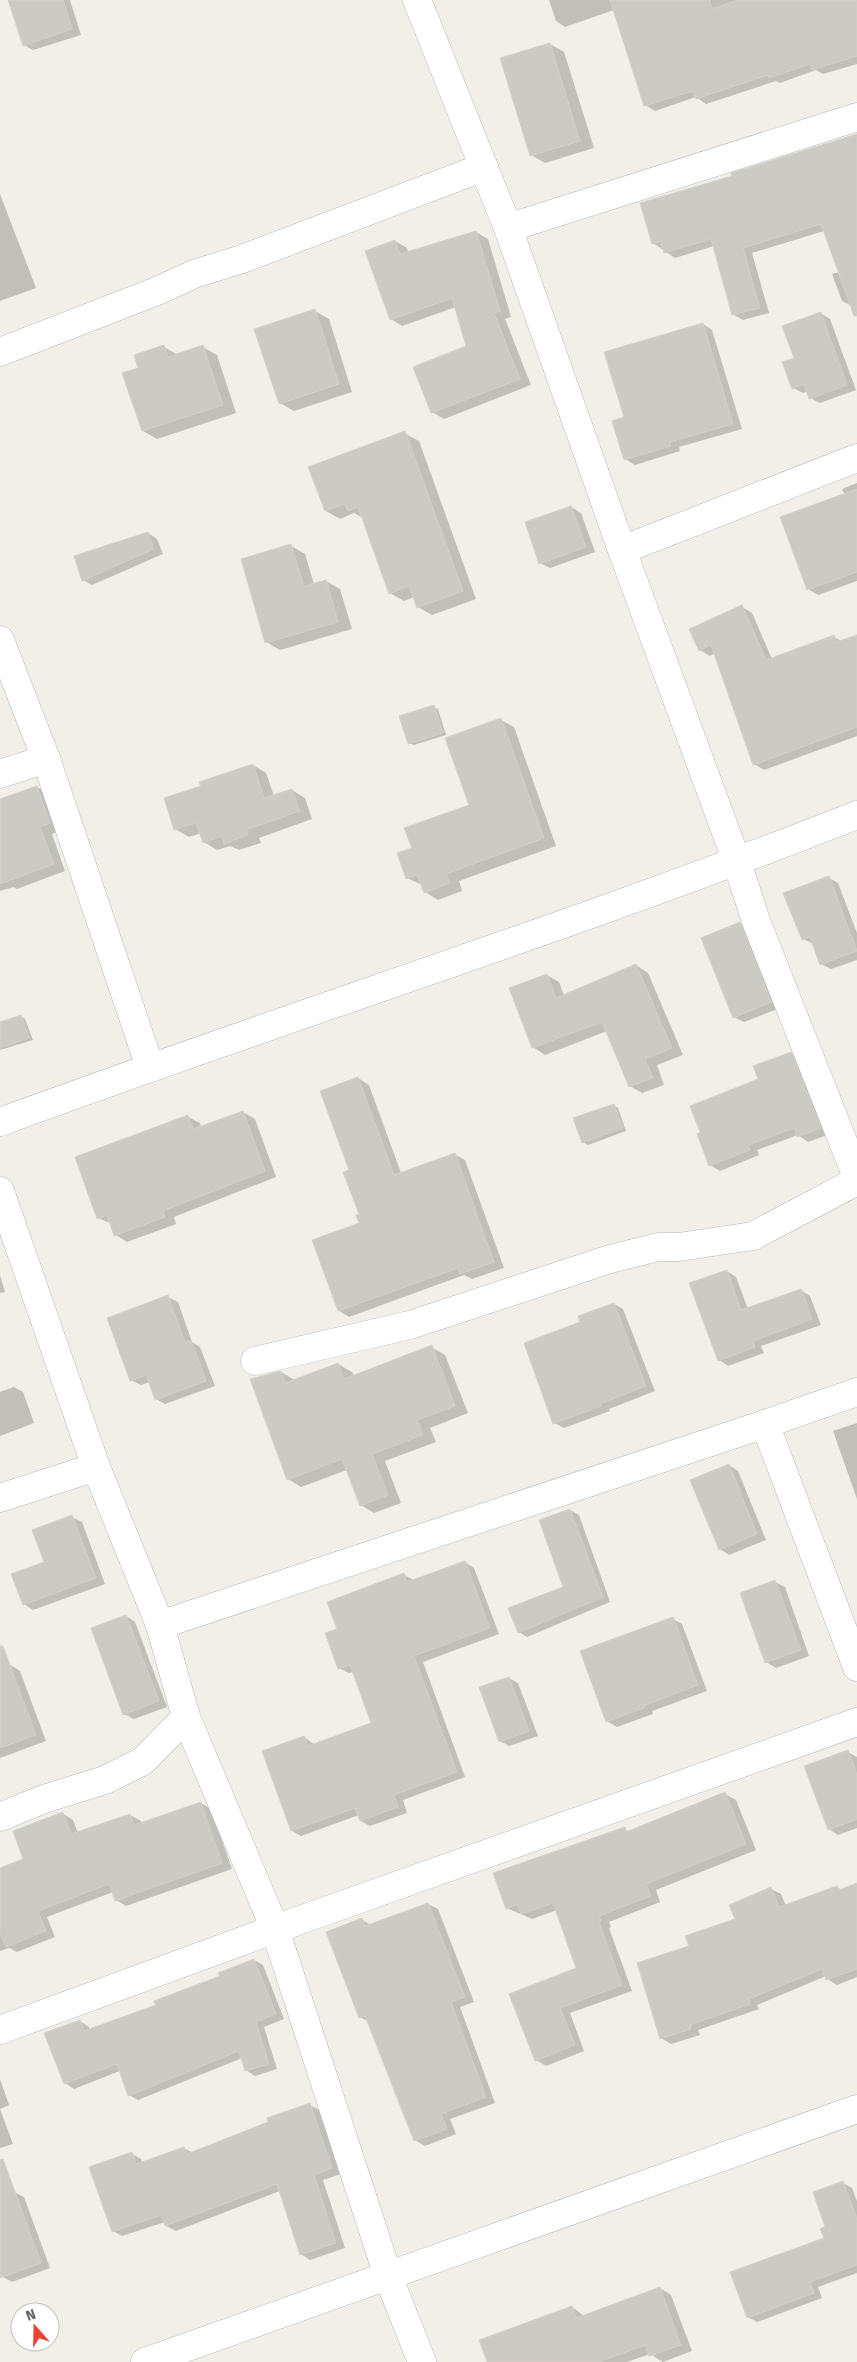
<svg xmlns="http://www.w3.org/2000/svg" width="857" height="2362" font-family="'Fira Sans',sans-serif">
  <rect width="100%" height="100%" fill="#f1efe8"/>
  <!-- shadow -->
  <g fill="#0003">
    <polygon points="9,0 70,0 81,35 33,50 24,45"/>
    <polygon points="549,0 857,0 857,64 823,74 816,70 780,83 776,81 706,104 696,97 655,111 645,105 614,10 565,27 556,21"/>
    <polygon points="550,44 564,52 594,148 545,163 531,155"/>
    <polygon points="857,135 857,304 852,306 842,301 832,274 839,272 824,231 752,253 769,313 743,320 734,315 714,246 675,258 653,243 734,177"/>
    <polygon points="0,194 36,288 0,301"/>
    <polygon points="476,232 488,239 511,317 505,319 531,385 444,419 432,412 468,347 456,307 402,326 391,319 395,241 407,248 408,252"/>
    <polygon points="315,311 329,319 352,392 294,411 280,403"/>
    <polygon points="820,313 830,319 856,390 820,403 810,398 808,391 803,393 793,388 796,359"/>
    <polygon points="703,324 712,330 742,429 679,447 680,451 635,465 625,459 625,418"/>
    <polygon points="164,347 178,355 203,347 217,355 236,413 157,439 143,431 140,368"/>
    <polygon points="404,433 419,441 476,599 432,615 418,607 414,597 404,601 390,593 363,518 354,513 340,519 326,511"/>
    <polygon points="857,483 857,581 818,595 808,589 845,495 842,489"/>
    <polygon points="571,507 581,513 595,552 550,568 540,563"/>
    <polygon points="148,533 157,539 163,554 92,585 83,580"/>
    <polygon points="291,546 305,554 314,584 326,581 340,589 352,629 280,650 266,642"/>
    <polygon points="742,607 752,613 772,659 833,637 842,641 857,636 857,736 764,770 754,764 716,653 710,656 700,650"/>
    <polygon points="433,707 438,709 446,735 414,745 409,743"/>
    <polygon points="501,720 514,727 556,846 459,881 462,891 438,900 425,892 422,885 407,878 413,849 471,805"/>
    <polygon points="253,765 266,773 274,796 292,790 305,798 312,819 259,838 261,843 239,850 230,846 217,850 204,842 201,833 189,837 175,829 202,787"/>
    <polygon points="37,787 49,794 62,830 52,834 65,871 17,889 14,887 0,891 0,800"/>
    <polygon points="829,878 838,883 857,933 857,960 831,969 821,964 814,944 803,939"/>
    <polygon points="740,923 749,929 780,1008 744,1022 734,1017"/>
    <polygon points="636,965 648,973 683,1055 657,1065 664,1085 642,1093 630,1086 607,1031 545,1055 533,1047 547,975 559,982 564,996"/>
    <polygon points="21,1016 25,1019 33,1040 0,1050 0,1023"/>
    <polygon points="791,1053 800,1058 830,1134 808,1142 798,1135 757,1150 759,1155 720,1171 710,1165 760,1080"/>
    <polygon points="358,1078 369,1085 401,1173 454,1154 465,1160 504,1268 472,1279 464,1275 349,1317 339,1311 361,1224 350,1171"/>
    <polygon points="614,1105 618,1108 626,1131 588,1145 583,1142"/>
    <polygon points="243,1112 255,1119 276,1177 174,1217 176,1224 127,1242 116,1235 112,1224 98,1218 188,1117 200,1123 201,1127"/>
    <polygon points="727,1271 736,1277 748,1309 801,1290 810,1296 821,1325 761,1346 764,1353 728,1366 719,1360"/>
    <polygon points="0,1275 5,1292 0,1293"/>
    <polygon points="168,1297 178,1302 192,1342 200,1347 215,1386 165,1404 156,1399 150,1382 141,1385 131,1380"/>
    <polygon points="614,1304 623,1309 655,1391 609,1409 610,1411 564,1428 554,1423 582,1323"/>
    <polygon points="431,1347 445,1355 468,1413 430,1428 436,1442 385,1461 401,1503 374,1513 361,1505 347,1470 301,1487 288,1479 281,1372 295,1380 338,1364 352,1372 354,1377"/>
    <polygon points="14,1387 23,1392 34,1423 0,1436 0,1392"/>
    <polygon points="857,1423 857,1499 833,1431"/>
    <polygon points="729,1465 738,1471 766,1540 729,1555 720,1549"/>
    <polygon points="570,1510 579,1515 610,1602 527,1637 519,1632 565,1587"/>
    <polygon points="72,1517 82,1522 105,1584 33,1610 24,1604"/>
    <polygon points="465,1562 474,1568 499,1634 423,1662 465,1777 403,1800 407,1813 370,1826 361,1821 359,1815 301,1836 292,1831 304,1737 315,1745 373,1724 353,1672 349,1673 339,1668 338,1630 404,1575 414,1580"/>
    <polygon points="775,1582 785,1587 809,1656 776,1668 766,1662"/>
    <polygon points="126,1616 135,1622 167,1707 134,1719 124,1714"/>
    <polygon points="673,1619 682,1624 707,1691 652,1711 653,1714 617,1727 607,1721"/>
    <polygon points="9,1664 20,1671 46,1741 0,1758 0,1668"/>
    <polygon points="509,1678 518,1683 538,1736 509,1746 500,1741"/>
    <polygon points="848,1752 857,1757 857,1828 838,1835 829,1829"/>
    <polygon points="725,1794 736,1800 756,1850 656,1890 660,1902 609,1922 611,1927 609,1928 632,1991 570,2013 584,2051 546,2066 536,2060 577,1969 557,1910 532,1919 507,1908 624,1829 630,1832"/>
    <polygon points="201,1803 211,1809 232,1869 126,1906 116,1900 113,1892 47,1917 55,1937 17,1952 9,1948 0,1951 0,1869 25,1859 63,1814 73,1820 78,1833 130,1815 141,1821 142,1824"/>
    <polygon points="857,1884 857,1977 837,1985 827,1979 826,1976 757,2005 759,2009 698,2030 700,2035 671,2044 661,2038 690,1947 736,1919 771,1889 781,1894 786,1906 837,1887 842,1890"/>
    <polygon points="428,1904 438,1909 474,2002 460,2007 495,2103 450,2119 456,2134 425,2146 415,2140 369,2022 360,2017 362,1920 371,1925"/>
    <polygon points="254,1960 263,1965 284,2019 264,2027 277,2069 255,2076 246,2070 242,2058 138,2100 129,2095 120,2071 74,2089 65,2083 80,2021 89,2027 90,2030 157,2005 222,1977"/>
    <polygon points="0,2079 9,2105 0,2109 13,2144 0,2148"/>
    <polygon points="310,2105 319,2110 341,2174 323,2180 345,2248 310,2260 301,2254 280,2191 176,2231 166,2226 165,2222 122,2236 113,2231 132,2154 141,2159 142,2163 184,2148 193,2153"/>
    <polygon points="843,2183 852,2188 857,2201 857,2273 818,2287 822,2298 757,2322 748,2317 825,2239"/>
    <polygon points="14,2192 24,2197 50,2268 12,2282 3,2277 0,2269 0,2197"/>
    <polygon points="660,2288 671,2295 692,2351 663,2362 650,2354 627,2362 488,2362 572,2307 584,2316"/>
  </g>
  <!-- building -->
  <g fill="#cccac5" stroke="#d6d1c6">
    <polygon points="8,0 63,0 72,29 23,46"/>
    <polygon points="610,0 710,0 712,9 738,0 857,0 857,56 812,70 810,64 769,78 768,75 696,99 693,91 644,106"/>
    <polygon points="550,43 580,141 530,156 500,58"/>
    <polygon points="857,134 857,316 854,316 821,224 743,248 760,308 732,315 711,239 664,253 661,241 652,244 640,203 732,176 731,173"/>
    <polygon points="476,231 500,311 494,313 520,379 431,413 413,367 466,346 452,298 390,320 365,251 395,240 400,254"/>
    <polygon points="315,309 339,384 279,404 254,329"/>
    <polygon points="821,312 847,385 809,399 804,384 792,389 782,362 794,358 782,326"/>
    <polygon points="703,323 733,424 670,442 671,446 624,460 612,421 624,417 604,352"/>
    <polygon points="164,345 168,357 203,345 223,405 142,431 122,373 138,368 134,355"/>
    <polygon points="405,431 463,591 417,608 409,586 389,594 358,507 348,511 345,504 325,511 308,467"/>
    <polygon points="857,489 857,572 807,590 780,517"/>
    <polygon points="571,506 586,547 539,564 525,522"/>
    <polygon points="148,532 154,549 82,581 74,556"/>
    <polygon points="291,544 304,586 326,580 338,622 265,643 241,559"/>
    <polygon points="742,605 766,660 834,635 836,642 857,635 857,727 753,765 711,645 699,651 689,629"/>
    <polygon points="434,705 443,733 408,744 399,716"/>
    <polygon points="501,718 544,838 446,874 450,883 424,893 417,875 406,879 397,853 412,848 404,828 469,805 445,738"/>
    <polygon points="253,764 264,798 292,789 300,811 246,830 248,835 224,844 222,836 203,843 196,823 174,830 164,798 201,786 199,782"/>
    <polygon points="37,786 50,823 40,827 54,864 0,884 0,799"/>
    <polygon points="829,876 857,951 820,965 810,937 802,940 783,893"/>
    <polygon points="740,922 771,1002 733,1018 701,938"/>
    <polygon points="636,964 672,1048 645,1059 653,1078 629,1087 602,1022 532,1048 509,988 547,974 556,998"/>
    <polygon points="21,1015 29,1038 0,1048 0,1022"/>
    <polygon points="791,1052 821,1128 797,1137 794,1128 748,1145 750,1150 709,1166 697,1134 700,1132 690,1106 758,1079 753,1066"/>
    <polygon points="358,1077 394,1175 455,1153 494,1262 460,1274 458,1268 338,1311 312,1240 359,1223 356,1215 359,1214 343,1172 349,1170 320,1091"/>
    <polygon points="614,1104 623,1128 582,1143 573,1118"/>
    <polygon points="243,1111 265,1171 163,1211 165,1217 114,1236 107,1215 97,1219 75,1157 188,1115 193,1129"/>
    <polygon points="727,1270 741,1310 801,1289 812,1319 753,1341 755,1347 718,1361 689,1283"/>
    <polygon points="168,1295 185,1342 191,1340 206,1381 155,1400 146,1375 130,1381 107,1318"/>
    <polygon points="614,1303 646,1386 600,1404 601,1406 553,1424 524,1343 580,1322 578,1316"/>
    <polygon points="432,1345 455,1406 417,1420 423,1435 372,1454 388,1495 360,1506 342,1459 287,1480 250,1379 281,1371 285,1383 338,1363 344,1379"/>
    <polygon points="729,1464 757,1534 719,1550 690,1480"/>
    <polygon points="570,1509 603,1597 518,1633 508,1608 563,1587 539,1520"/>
    <polygon points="72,1515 96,1578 23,1605 11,1574 44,1562 32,1530"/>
    <polygon points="465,1561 490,1628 414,1656 457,1772 394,1795 398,1807 360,1821 355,1808 291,1831 262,1751 304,1736 308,1746 371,1723 350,1665 338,1669 325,1633 337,1629 327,1602 404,1573 407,1582"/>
    <polygon points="775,1580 801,1650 765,1663 740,1593"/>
    <polygon points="126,1615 159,1701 123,1715 91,1628"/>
    <polygon points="673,1617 698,1685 643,1706 644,1708 606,1722 580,1651"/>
    <polygon points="0,1646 3,1646 36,1735 0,1748"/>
    <polygon points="509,1677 529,1731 499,1742 479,1687"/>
    <polygon points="848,1750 857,1775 857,1819 828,1830 804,1766"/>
    <polygon points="725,1792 746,1844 646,1884 651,1896 599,1916 601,1921 599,1922 622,1985 560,2008 575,2045 535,2061 509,1994 576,1968 553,1903 521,1914 517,1904 506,1909 493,1873 625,1827 626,1832"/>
    <polygon points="201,1802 222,1863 115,1901 109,1884 38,1911 46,1931 6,1947 0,1932 0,1868 23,1859 13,1831 63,1812 71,1834 130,1814 134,1825"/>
    <polygon points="857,1883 857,1969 826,1980 822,1969 749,1999 750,2004 690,2025 691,2029 660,2039 637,1963 689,1946 685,1936 735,1919 729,1905 771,1887 779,1907 837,1886 839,1890"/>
    <polygon points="428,1903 465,1997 451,2002 486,2097 441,2114 447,2129 414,2141 365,2016 359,2018 326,1932 362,1918 365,1926"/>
    <polygon points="254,1959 276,2014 256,2022 269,2064 245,2071 239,2051 128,2096 117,2064 64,2084 44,2033 80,2020 84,2031 156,2005 154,2001 220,1976 218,1973"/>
    <polygon points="310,2103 332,2168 314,2175 336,2243 300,2255 277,2184 165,2226 161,2215 112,2232 89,2167 132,2152 136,2164 184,2147 187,2154 268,2122 267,2118"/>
    <polygon points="3,2159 41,2263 0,2278 0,2160"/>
    <polygon points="843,2181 857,2219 857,2265 810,2282 814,2293 747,2318 730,2272 824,2238 820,2229 825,2227 813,2192"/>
    <polygon points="660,2287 681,2345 649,2356 645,2345 599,2362 487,2362 479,2340 572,2306 576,2318"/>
  </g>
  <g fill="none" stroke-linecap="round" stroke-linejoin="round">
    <!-- minor casing -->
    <g stroke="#b5b8bc" stroke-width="29">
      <g id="minor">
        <polyline points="417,0 508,228 622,550 737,862 756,921 857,1177"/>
        <polyline points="508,228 857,117"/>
        <polyline points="0,352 157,291 194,274 242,259 484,167"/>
        <polyline points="622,550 857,458"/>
        <polyline points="0,640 46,759 150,1067"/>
        <polyline points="0,774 46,759"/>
        <path d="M 0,1122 C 285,1017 575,926 857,815"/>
        <polyline points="0,1191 96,1467 160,1625 186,1717 275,1929 388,2276 422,2362"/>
        <polyline points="255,1361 410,1325 610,1259 658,1247 679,1247 753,1236 857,1181"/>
        <polyline points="765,1424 857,1667"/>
        <polyline points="0,1498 96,1467"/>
        <polyline points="160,1625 765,1424 857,1392"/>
        <polyline points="0,1817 44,1799 105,1780 143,1761 186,1717"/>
        <polyline points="0,2030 275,1929 857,1722"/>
        <polyline points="145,2362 857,2109"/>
      </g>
    </g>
    <!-- minor -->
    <use href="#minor" stroke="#fff" stroke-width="28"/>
  </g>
  <!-- north arrow -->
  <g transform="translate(35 2327) rotate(340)"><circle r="24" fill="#ffffff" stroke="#bfc1c3"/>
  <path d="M0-4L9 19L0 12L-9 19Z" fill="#ea4335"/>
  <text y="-8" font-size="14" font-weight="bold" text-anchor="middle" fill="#5f6368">N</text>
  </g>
</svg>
